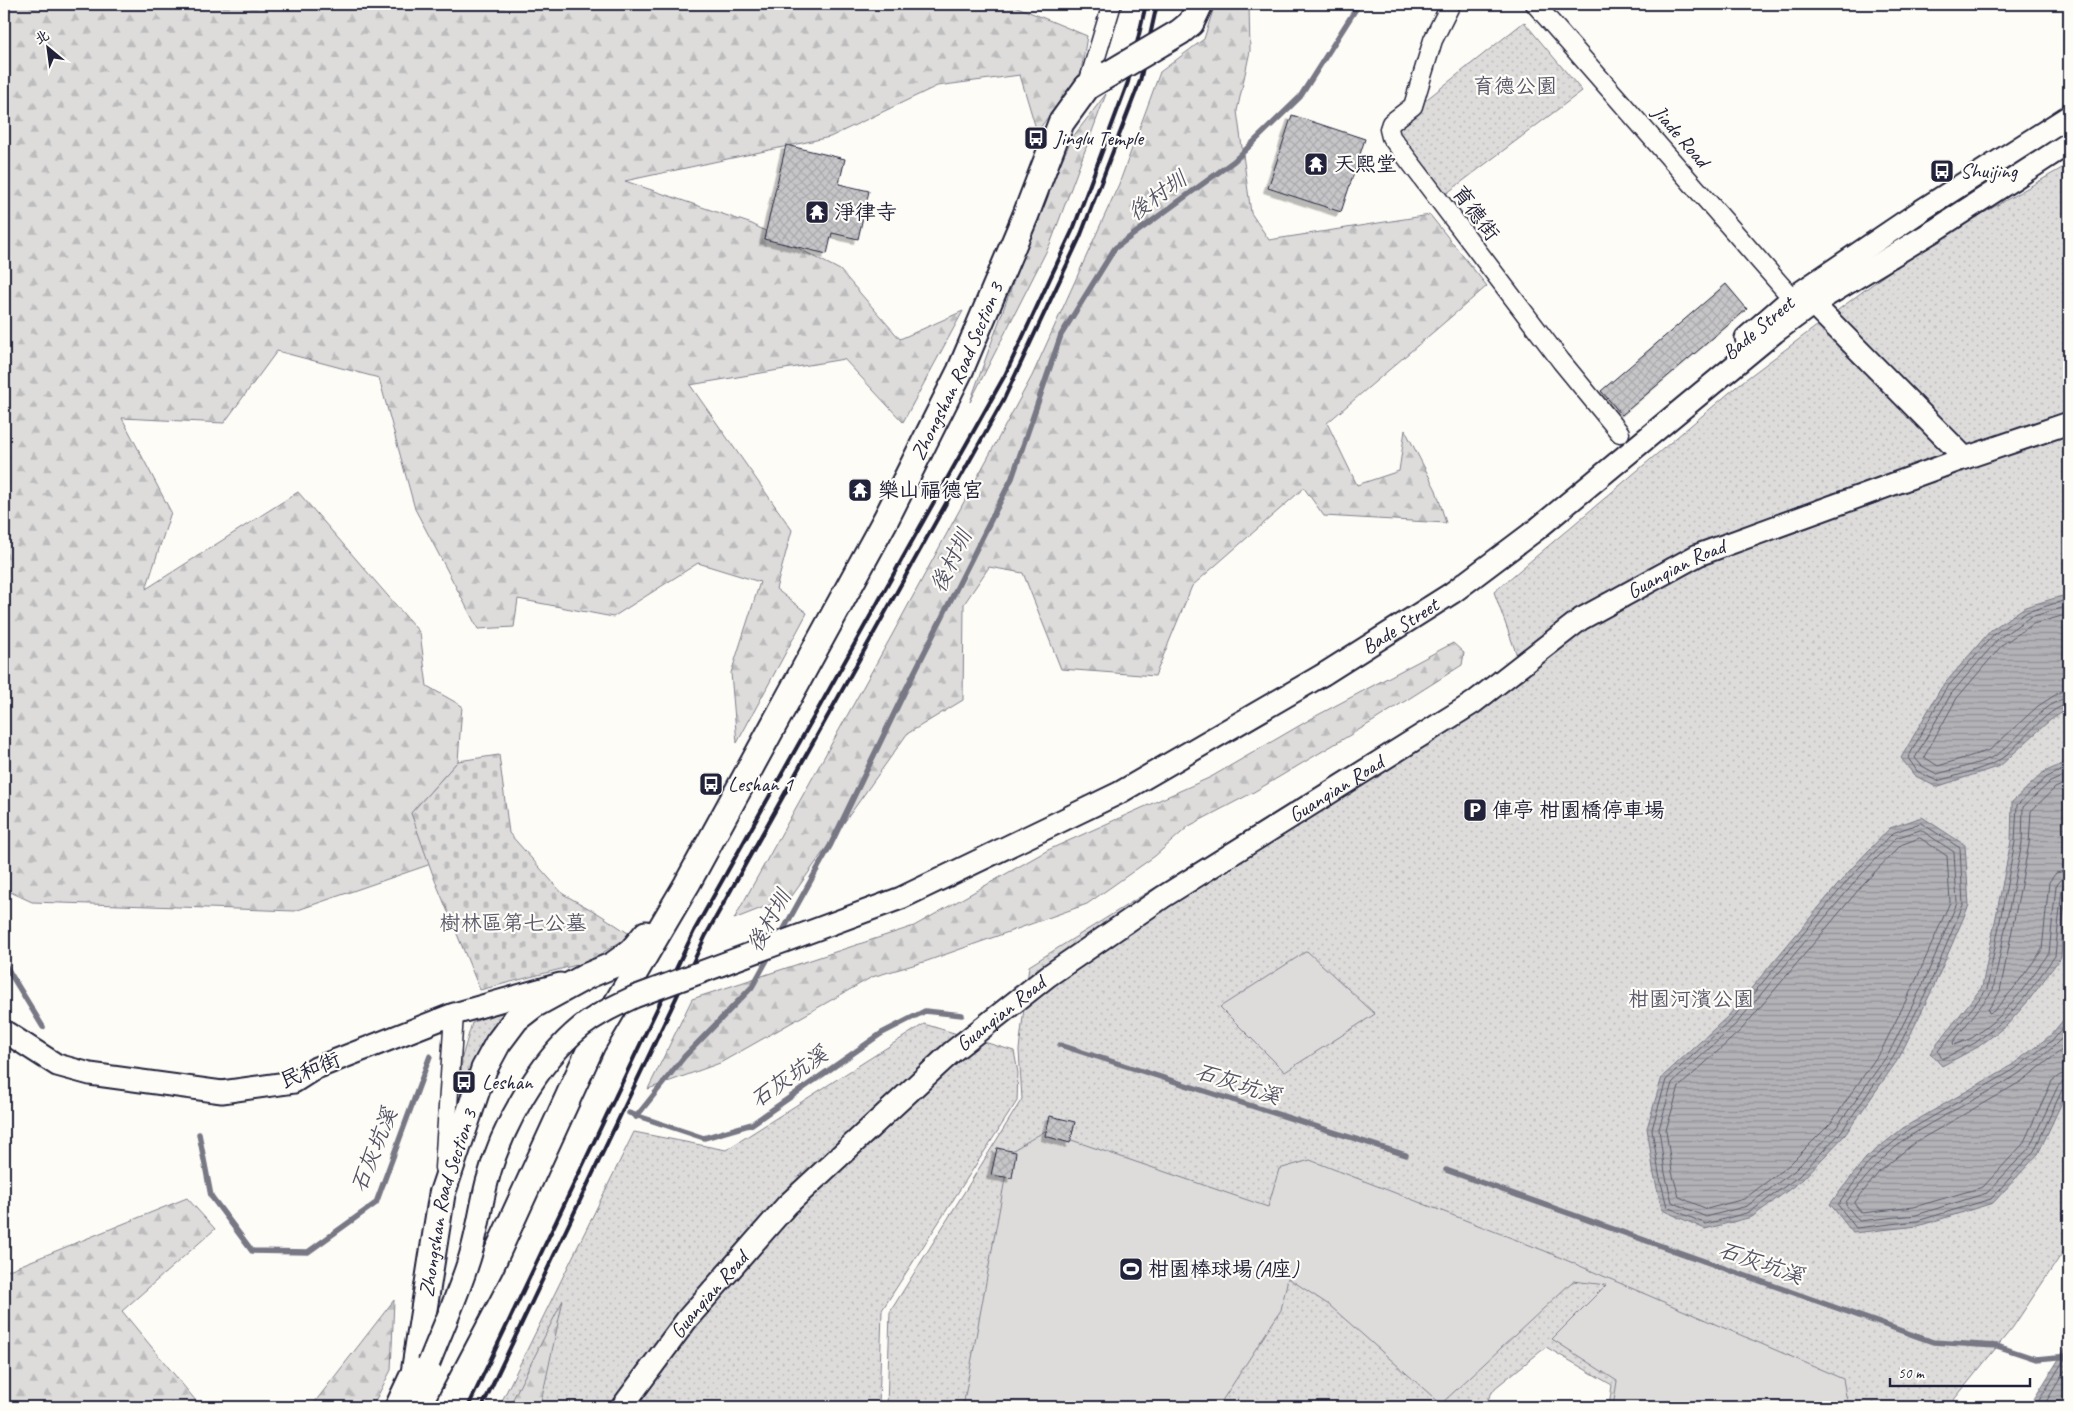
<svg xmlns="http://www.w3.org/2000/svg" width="2073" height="1411" font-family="Caveat,'LXGW WenKai TC',sans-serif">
  <defs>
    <pattern id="grass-dots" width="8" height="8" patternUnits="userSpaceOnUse" patternTransform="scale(1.25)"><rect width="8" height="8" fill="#dddcdb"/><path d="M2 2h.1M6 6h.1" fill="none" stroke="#bdbcbd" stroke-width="1.8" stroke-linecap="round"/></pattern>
    <pattern id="forest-firs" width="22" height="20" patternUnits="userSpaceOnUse" patternTransform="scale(1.25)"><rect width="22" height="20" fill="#dddcdb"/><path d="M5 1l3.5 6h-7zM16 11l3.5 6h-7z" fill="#bdbcbd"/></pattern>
    <pattern id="cemetery-stones" width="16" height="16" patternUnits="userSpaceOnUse" patternTransform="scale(1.25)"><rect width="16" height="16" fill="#dddcdb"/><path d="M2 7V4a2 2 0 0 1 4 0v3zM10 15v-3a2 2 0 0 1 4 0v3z" fill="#bdbcbd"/></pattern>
    <pattern id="water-rules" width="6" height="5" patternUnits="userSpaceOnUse" patternTransform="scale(1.25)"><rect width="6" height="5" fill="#b2b2b7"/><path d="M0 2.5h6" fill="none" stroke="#909096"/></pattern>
    <pattern id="building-cross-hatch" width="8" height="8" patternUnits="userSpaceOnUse" patternTransform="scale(1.25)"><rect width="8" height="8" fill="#c6c6c8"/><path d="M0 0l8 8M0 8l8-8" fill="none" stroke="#aaaaad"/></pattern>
    <filter id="shadow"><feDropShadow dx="-4.5" dy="4.5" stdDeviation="0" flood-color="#0004"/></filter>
  </defs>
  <rect width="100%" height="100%" fill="#fdfcf7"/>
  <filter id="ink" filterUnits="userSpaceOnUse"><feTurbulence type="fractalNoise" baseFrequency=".02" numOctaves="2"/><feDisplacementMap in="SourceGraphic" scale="10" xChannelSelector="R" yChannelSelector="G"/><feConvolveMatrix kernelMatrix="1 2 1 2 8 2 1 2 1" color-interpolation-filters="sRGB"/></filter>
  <g filter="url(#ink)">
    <!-- grass -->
    <g fill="url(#grass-dots)" stroke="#807f8b">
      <polygon points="1524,22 1582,91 1443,196 1396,135 1398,122"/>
      <polygon points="2069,164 2069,1243 2013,1327 1948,1407 1609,1407 1612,1385 1546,1347 1495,1388 1483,1407 887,1407 890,1312 1022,1099 1019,1050 1029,966 1519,661 1494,592 1742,382 1914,253"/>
      <polygon points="516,1003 478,1054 459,1116 462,1057 472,1023"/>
      <polygon points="924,1024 1014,1051 1018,1073 1017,1101 882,1310 879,1407 499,1407 634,1132 726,1150"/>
    </g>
    <!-- forest -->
    <g fill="url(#forest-firs)" stroke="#807f8b">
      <polygon points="4,4 1010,4 1087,36 1081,72 1037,132 1020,75 937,86 830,137 625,181 752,224 840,270 900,339 963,311 903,422 844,359 690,385 792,530 776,589 807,613 737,743 731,673 760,582 698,563 613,617 518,599 514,627 478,629 415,509 379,378 277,351 224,423 122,418 171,512 146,589 298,492 420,633 427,686 462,706 458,761 411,813 431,864 295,911 32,902 4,889"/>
      <polygon points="1215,4 1249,4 1250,51 1237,111 1251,213 1269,240 1430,215 1487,286 1327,423 1357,485 1399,471 1405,430 1436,490 1446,523 1324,516 1304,488 1192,586 1155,676 1061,669 1023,573 989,567 964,604 963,700 907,734 792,896 734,919 892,635 1032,376 1119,184 1160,72 1204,39"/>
      <polygon points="1106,94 1051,242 970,402 1040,208 1072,138"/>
      <polygon points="1453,643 1464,653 1462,665 1372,722 1252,793 1189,826 1155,856 1087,904 927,961 872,977 720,1063 648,1089 692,999 914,926 1048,850 1211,777 1316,716"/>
      <polygon points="187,1198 215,1229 122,1311 201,1407 4,1407 4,1272"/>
      <polygon points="394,1300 391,1370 372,1407 311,1407"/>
      <polygon points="563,1300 540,1407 509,1407"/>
    </g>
    <!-- cemetery -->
    <polygon fill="url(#cemetery-stones)" stroke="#807f8b" points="499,755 509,833 563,894 599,914 631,935 588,962 480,990 434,878 411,813 458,761"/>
    <!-- garden -->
    <g fill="#dddcdb" stroke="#807f8b">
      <polygon points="1307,951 1375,1014 1285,1072 1220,1007"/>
      <polygon points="1045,1131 1268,1207 1279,1169 1310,1160 1545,1251 1843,1379 1848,1407 1613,1407 1617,1381 1552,1339 1606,1285 1573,1281 1441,1404 1329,1305 1288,1278 1281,1310 1218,1407 963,1407 1010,1152"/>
    </g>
    <!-- water -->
    <g fill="url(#water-rules)" stroke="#787885">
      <polygon points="2069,594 2069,708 2049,721 2000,766 1936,787 1914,775 1901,758 1941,688 1991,630 2025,607"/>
      <polygon points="2069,761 2069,871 2063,920 2061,957 2029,1000 2007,1025 1978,1047 1942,1066 1930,1053 1982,987 2011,841 2012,802 2044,772"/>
      <polygon points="1922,817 1965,845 1969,905 1934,986 1899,1058 1845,1135 1802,1180 1752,1217 1705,1229 1662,1210 1654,1175 1647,1128 1662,1077 1728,1016 1851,869 1890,828"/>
      <polygon points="2069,1013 2069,1087 2038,1154 1993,1203 1918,1226 1853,1233 1830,1204 1866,1158 1903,1128 2012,1065 2051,1035"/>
      <polygon points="2069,1343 2069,1407 2029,1407"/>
    </g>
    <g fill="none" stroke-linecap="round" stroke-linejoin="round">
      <!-- shore -->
      <g stroke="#5c5c6d" stroke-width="1">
        <path d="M 2069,599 L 2027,612 L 1994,634 L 1945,690 L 1908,758 L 1917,771 L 1937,781 C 1955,776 1980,770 1996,762 C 2017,751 2045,707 2069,704"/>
        <path d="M 2069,606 L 2030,617 L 1998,639 L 1951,694 L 1915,758 L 1922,766 L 1937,774 C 1955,769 1976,765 1993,757 C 2015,746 2043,699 2069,698"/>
        <polyline points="2069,614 2033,624 2003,644 1957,698 1924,757 1938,766 1990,750 2038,706 2060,692 2069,690"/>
        <polyline points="2069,767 2047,777 2017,805 2015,842 1987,989 1938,1051 1942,1059 1975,1043 2003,1021 2025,997 2055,956 2062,889 2064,885 2069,884"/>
        <polyline points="2069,774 2050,782 2023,807 2022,843 1993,990 1953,1042 1954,1045 1972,1038 1999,1017 2020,993 2049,953 2056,886 2061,880 2069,877"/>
        <polyline points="2069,782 2055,788 2031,811 2029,844 2000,991 1988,1010 1989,1013 1994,1011 2014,988 2042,950 2049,882 2056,873 2069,870"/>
        <polygon points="1921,823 1960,848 1963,905 1930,984 1894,1056 1841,1132 1799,1176 1750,1212 1706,1224 1667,1207 1659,1174 1652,1129 1666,1080 1732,1019 1854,873 1893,833"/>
        <polygon points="1921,830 1954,852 1957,903 1924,982 1889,1053 1836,1128 1794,1171 1747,1206 1706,1217 1672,1202 1665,1173 1659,1129 1672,1083 1736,1024 1859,877 1896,838"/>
        <polygon points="1920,838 1947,856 1950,902 1917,978 1882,1049 1831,1123 1789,1165 1744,1199 1707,1209 1679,1197 1672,1172 1666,1130 1679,1087 1742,1029 1865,882 1901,845"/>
        <polyline points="2069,1021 2054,1039 2015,1069 1906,1132 1869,1162 1838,1205 1856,1228 1917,1221 1991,1199 2034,1151 2062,1090 2069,1087"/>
        <path d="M 2069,1030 C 2028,1080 1963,1101 1910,1136 C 1884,1154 1865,1178 1846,1202 L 1846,1205 L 1859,1221 L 1916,1215 L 1987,1193 L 2029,1148 L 2058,1086 L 2063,1082 L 2069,1081"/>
        <polyline points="2069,1042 2063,1049 2022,1081 1914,1143 1879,1172 1855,1202 1855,1205 1862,1213 1914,1207 1983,1187 2023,1144 2052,1081 2060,1075 2069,1073"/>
        <polyline points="2035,1407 2069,1352"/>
        <polyline points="2043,1407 2069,1364"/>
      </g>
      <!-- stream -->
      <g stroke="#787885" stroke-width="5.5">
        <polyline points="780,936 830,846 905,691 1012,478 1061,335 1115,248 1234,161 1300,97 1359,4"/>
        <polyline points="4,963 43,1027"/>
        <polyline points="1060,1045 1406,1155"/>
        <polyline points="629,1113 704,1138 752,1124 882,1033 925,1011 962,1015"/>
        <polyline points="636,1117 684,1057 752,987 771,953"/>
        <polyline points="199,1134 211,1196 252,1251 308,1252 376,1203 430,1056"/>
        <polyline points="1446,1170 1933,1342 1997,1346 2036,1359 2069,1356"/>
      </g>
    </g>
    <!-- building -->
    <g fill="url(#building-cross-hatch)" stroke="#22223b" filter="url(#shadow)">
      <polygon points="1292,115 1365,139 1341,212 1268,188"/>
      <polygon points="786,145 845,159 839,184 869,191 858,239 832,233 827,254 764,239"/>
      <polygon points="1726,284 1747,309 1622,415 1601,391"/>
      <polygon points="1050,1116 1075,1122 1070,1143 1045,1136"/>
      <polygon points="997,1148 1016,1152 1012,1178 991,1175"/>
    </g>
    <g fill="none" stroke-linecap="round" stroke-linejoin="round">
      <!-- minor casing -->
      <g stroke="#22223b" stroke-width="21">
        <g id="minor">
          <polyline points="1451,4 1433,40 1413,106 1391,123 1389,129 1391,137 1561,361 1620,433"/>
          <polyline points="1535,4 1792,298"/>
          <polyline points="1087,87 1112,4"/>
          <polyline points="444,1168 454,1014"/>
        </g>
      </g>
      <!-- tertiary casing -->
      <g stroke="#22223b" stroke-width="25">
        <g id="tertiary">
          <polyline points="1799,301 1813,304 1965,458"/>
          <polyline points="1746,338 1792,298 1922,210 2069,116"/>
          <path id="s1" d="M 1324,674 L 1452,593 L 1537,529 L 1775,332 L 1813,304 L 1935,230 L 2069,143"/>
          <polyline points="4,1031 57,1065 90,1074 222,1092 294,1082 316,1068 454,1014 560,984"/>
          <path id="s2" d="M 622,1407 L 688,1318 L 787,1205 L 952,1052 L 1048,976 L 1163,897 L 1473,703 L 1581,619 L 1698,555 L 1965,458 L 2069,423"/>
        </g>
      </g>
      <!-- secondary casing -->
      <g stroke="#22223b" stroke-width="29">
        <g id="secondary">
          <path id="s3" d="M 398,1407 L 414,1373 L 442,1194 L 484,1069 L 498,1043 L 516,1019 L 534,1005 L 587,976 L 613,965 L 631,952 L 646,934"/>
          <path id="s4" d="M 417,1407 L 491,1266 L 592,1045 L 687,884 L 886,519 L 960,371 L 1025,217 L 1061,123 L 1087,87 L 1109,74"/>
        </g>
      </g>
      <!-- minor -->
      <use href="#minor" stroke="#fdfcf7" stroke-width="18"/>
      <!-- tertiary -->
      <use href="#tertiary" stroke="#fdfcf7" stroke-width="21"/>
      <!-- secondary -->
      <use href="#secondary" stroke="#fdfcf7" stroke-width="25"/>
      <!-- rail -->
      <g stroke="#22223b" stroke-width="4">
        <polyline points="468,1407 694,931 1005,375 1074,227 1128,82 1146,4"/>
        <polyline points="482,1407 706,935 1004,399 1080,237 1140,81 1157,4"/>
      </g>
      <!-- tertiary-bridge casing -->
      <g stroke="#22223b" stroke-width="25" stroke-linecap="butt">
        <path id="tertiary-bridge" d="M 429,1363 C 442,1330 457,1297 468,1263 C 477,1237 480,1209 487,1182 C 501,1128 538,1062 581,1027 C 597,1014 615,1006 634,997 L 901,898 L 1119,793 L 1324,674"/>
      </g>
      <!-- secondary-bridge casing -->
      <g stroke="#22223b" stroke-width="29" stroke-linecap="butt">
        <polyline id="secondary-bridge" points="1109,74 1180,32 1191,23 1200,4"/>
      </g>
      <!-- tertiary-bridge -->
      <use href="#tertiary-bridge" stroke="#fdfcf7" stroke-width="21"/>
      <!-- secondary-bridge -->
      <use href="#secondary-bridge" stroke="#fdfcf7" stroke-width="25"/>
    </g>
  </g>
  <!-- icons -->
  <defs>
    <g id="bus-square" transform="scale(1.25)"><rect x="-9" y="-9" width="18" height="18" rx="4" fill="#22223b" stroke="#fdfcf7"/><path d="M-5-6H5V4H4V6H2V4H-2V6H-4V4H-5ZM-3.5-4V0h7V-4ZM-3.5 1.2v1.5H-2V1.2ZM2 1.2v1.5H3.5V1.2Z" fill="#fff"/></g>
    <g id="temple-square" transform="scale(1.25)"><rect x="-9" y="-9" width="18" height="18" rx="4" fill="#22223b" stroke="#fdfcf7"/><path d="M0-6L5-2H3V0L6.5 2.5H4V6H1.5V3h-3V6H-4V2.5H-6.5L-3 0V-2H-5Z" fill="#fff"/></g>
    <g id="parking-square" transform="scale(1.25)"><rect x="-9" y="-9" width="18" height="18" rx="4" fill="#22223b" stroke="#fdfcf7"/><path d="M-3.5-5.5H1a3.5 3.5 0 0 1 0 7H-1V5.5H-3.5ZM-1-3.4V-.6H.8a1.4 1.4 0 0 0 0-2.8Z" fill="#fff"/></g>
    <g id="stadium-square" transform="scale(1.25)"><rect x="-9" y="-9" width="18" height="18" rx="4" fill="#22223b" stroke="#fdfcf7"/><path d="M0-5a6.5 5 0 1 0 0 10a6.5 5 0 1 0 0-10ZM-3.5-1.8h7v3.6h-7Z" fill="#fff"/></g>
  </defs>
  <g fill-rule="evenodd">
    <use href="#bus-square" x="1036" y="138"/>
    <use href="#temple-square" x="1316" y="164"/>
    <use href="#bus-square" x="1942" y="171"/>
    <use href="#temple-square" x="817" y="212"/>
    <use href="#temple-square" x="860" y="490"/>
    <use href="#bus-square" x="711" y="784"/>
    <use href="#parking-square" x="1475" y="810"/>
    <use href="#bus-square" x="464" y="1082"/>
    <use href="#stadium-square" x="1131" y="1269"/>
  </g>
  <g text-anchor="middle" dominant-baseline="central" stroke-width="4.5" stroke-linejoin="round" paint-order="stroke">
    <!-- park labels -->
    <g font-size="21" fill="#5a5a6b" stroke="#fdfcf7">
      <text x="1515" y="86">育德公園</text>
      <text x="513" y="923">樹林區第七公墓</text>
      <text x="1691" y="999">柑園河濱公園</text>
    </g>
    <!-- street labels -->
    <g font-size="21" fill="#22223b" stroke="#fdfcf7">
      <text transform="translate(1681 136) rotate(49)">Jiade Road</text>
      <text transform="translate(1476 213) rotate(53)">育德街</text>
      <text transform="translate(1758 328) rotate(-40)">Bade Street</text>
      <text stroke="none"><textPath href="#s4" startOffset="1169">Zhongshan Road Section 3</textPath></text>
      <text stroke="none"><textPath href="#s2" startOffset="1358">Guanqian Road</textPath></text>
      <text stroke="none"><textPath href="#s1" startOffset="90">Bade Street</textPath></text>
      <text stroke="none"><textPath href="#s2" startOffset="952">Guanqian Road</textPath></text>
      <text stroke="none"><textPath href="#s2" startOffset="548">Guanqian Road</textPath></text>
      <text transform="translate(310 1070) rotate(-22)">民和街</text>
      <text stroke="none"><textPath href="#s3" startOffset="211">Zhongshan Road Section 3</textPath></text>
      <text stroke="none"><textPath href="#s2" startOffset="142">Guanqian Road</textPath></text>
    </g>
    <!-- poi labels -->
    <g font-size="21" fill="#22223b" stroke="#fdfcf7" text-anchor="start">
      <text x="1054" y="138">Jinglu Temple</text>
      <text x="1334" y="164">天熙堂</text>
      <text x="1960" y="171">Shuijing</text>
      <text x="834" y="212">淨律寺</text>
      <text x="878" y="490">樂山福德宮</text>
      <text x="728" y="784">Leshan 1</text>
      <text x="1492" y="810">俥亭 柑園橋停車場</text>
      <text x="482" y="1082">Leshan</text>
      <text x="1148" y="1269">柑園棒球場(A座)</text>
    </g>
    <!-- water labels -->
    <g font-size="22" font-style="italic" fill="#545466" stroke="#fdfcf7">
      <text transform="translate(1157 196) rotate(-36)">後村圳</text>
      <text transform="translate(951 561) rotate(-64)">後村圳</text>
      <text transform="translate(769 921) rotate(-61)">後村圳</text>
      <text transform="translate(789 1077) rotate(-35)">石灰坑溪</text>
      <text transform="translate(1238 1084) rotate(18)">石灰坑溪</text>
      <text transform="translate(374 1150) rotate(-68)">石灰坑溪</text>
      <text transform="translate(1761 1263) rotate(19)">石灰坑溪</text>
    </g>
  </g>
  <!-- margin -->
  <rect width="2073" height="1411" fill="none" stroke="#fdfcf7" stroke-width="20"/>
  <rect x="10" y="10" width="2053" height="1391" fill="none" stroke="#22223b" stroke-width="2" filter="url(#ink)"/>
  <!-- north arrow -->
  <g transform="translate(48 48) rotate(331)" stroke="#fdfcf7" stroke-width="4" paint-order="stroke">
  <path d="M0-4L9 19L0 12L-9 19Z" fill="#22223b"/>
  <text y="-8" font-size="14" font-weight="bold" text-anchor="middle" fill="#22223b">北</text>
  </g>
  <!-- scale -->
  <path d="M1890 1378v8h140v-8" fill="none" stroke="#22223b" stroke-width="2.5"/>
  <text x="1898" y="1378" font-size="15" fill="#22223b" stroke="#fdfcf7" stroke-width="4" paint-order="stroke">50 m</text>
</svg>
